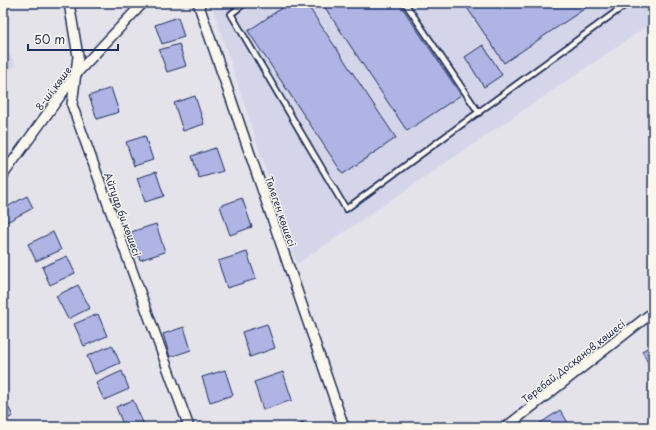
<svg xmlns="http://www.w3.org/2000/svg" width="656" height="430" font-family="'Playpen Sans',sans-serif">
  <rect width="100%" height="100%" fill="#e4e3ea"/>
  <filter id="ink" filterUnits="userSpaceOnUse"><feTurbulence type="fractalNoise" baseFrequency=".025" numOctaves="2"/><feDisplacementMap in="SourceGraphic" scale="8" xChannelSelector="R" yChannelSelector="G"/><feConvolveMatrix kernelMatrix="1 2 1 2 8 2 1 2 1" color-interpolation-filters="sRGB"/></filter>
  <g filter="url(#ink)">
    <!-- built -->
    <g fill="#d4d5e8">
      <polygon points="211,3 653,3 653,22 297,264"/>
      <polygon points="3,44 16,65 3,74"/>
    </g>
    <!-- building -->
    <g fill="#afb4e5" stroke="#1b2f5e">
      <polygon points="289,3 306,3 396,138 343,174 248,31"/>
      <polygon points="322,3 399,3 461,95 407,131"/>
      <polygon points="464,3 593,3 504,63"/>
      <polygon points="178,17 184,37 162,44 155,25"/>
      <polygon points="179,44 186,66 167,72 159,50"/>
      <polygon points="483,45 502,75 484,87 465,57"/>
      <polygon points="111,88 119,112 97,119 89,96"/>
      <polygon points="195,96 204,124 183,131 174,103"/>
      <polygon points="145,136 153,160 134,166 126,142"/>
      <polygon points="215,148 223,171 199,178 192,156"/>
      <polygon points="156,172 164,196 145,202 137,178"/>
      <polygon points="27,196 33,208 3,224 3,209"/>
      <polygon points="242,198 252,227 230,235 220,206"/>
      <polygon points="156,224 165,252 140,260 131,232"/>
      <polygon points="53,232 61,250 36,261 28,244"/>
      <polygon points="247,252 256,279 227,288 218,261"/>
      <polygon points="67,256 75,273 50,285 42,267"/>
      <polygon points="78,285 90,308 68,319 56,296"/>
      <polygon points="98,314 107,336 84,346 74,324"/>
      <polygon points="267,324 275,348 250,357 242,332"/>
      <polygon points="184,327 191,350 170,357 163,334"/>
      <polygon points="112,345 120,363 95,374 87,356"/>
      <polygon points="653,345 653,372 642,351"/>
      <polygon points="225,370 233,395 210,402 202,377"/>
      <polygon points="122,371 129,389 104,400 96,383"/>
      <polygon points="283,372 292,400 263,410 254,382"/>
      <polygon points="133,400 144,425 139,427 124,427 116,407"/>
      <polygon points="5,401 13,416 3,421 3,402"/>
      <polygon points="560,410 571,427 536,427 536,426"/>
      <polygon points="303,422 305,427 289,427"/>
    </g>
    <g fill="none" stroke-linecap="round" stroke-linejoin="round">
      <!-- lane casing -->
      <g stroke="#1b2f5e" stroke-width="8">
        <g id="lane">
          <polyline points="245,3 231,14 346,209 628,3"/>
          <polyline points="405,3 479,113"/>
        </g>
      </g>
      <!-- street casing -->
      <g stroke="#1b2f5e" stroke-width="12">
        <g id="street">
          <polyline points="69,3 78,56 72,105 189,427"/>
          <polyline points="198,3 344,427"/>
          <polyline points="3,175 76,74 143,3"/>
          <polyline points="506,427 653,312"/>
        </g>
      </g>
      <!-- lane -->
      <use href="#lane" stroke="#fbf7ec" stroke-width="4.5"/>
      <!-- street -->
      <use href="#street" stroke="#fbf7ec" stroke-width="9"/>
    </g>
  </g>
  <g text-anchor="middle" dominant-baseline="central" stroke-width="3" stroke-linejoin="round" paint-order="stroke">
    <!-- street labels -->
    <g font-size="10" fill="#1b2f5e" stroke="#fbf7ec">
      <text transform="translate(53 88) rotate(-53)">8-шi көше</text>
      <text transform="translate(281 211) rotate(71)">Төлеген көшесі</text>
      <text transform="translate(123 214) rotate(70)">Айтуар би көшесі</text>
      <text transform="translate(573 361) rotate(-38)">Төребай Досқанов көшесі</text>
    </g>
  </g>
  <!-- margin -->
  <rect width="656" height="430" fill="none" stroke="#fbf7ec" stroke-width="16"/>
  <rect x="8" y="8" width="640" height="414" fill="none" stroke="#1b2f5e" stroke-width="1.5" filter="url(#ink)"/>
  <!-- scale -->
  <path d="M28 44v6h90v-6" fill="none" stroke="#1b2f5e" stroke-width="2"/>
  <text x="34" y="44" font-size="12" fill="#1b2f5e" stroke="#fbf7ec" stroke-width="3" paint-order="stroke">50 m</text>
</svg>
